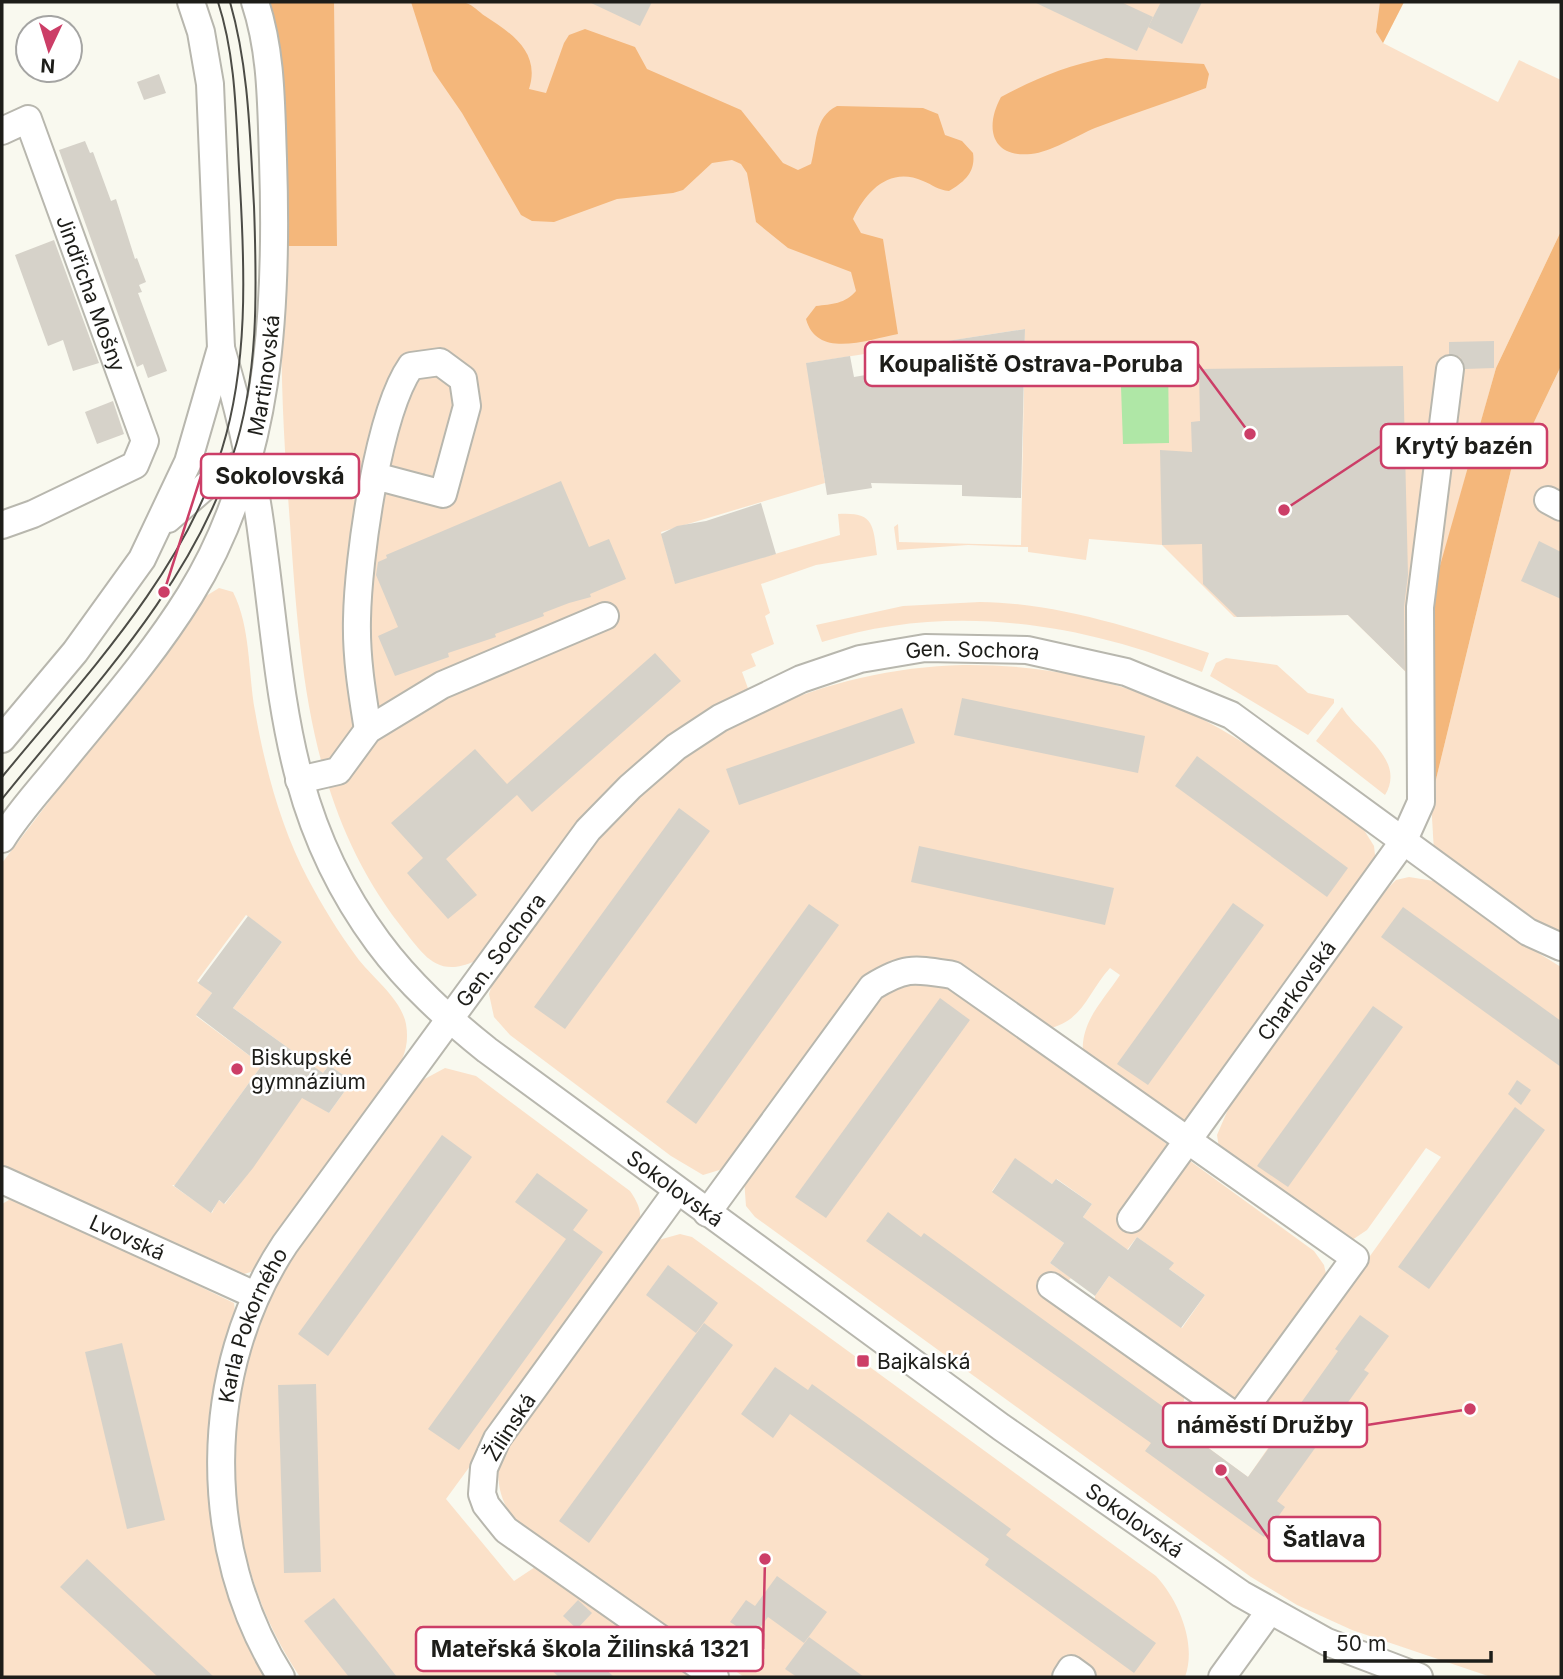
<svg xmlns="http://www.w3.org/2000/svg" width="1563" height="1679" font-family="Inter,sans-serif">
  <rect width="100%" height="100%" fill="#f9f9ef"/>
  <!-- green -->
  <g fill="#fbe1c9" fill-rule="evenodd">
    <path d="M 270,2 L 1404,2 L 1383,43 L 1498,102 L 1519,60 L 1561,80 L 1561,231 L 1496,368 L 1410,676 L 1348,615 L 1234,617 L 1162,545 L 1089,539 L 1086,560 L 1028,552 L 1028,547 L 1021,547 L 968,545 L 897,550 L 894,527 L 898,524 L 899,542 L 1021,545 L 1025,329 L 807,363 L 825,483 L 661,532 L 675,583 L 840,535 L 838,514 C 873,512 873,523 877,555 L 816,565 L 761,584 L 770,613 L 765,616 L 774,644 L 751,654 L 756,666 L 742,672 L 749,691 L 731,700 L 475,961 C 436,979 423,954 400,925 C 309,807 300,667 290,524 C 285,455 280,382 282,313 C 286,209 295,103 270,2 Z"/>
    <polygon points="1561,366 1561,939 1434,852 1431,800 1511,470"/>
    <path d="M 219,588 L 233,592 C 251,628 248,672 255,711 C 265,768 281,828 308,879 C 322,905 338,932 356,956 C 371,977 401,998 406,1024 C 410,1047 402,1061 392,1079 L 263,1262 L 254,1271 L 234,1277 L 2,1170 L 2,863 L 206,596 ZM 246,915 L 282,942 L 233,1008 L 323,1073 L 329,1065 L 352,1081 L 329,1113 L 298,1090 L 270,1143 L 225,1204 L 218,1200 L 212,1213 L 172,1185 L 175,1185 L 262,1065 L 196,1016 L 212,993 L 197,981 Z"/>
    <path d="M 980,602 C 1059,603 1135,629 1209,653 L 1202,672 C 1082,622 948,602 822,642 L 816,625 L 903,606 Z"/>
    <polygon points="1226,658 1277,665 1308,693 1334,699 1334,703 1308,735 1210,676 1216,663"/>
    <path d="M 963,665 C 1064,664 1161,689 1247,745 C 1287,771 1325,802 1364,830 L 1374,846 L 1376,864 L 1203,1109 L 1184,1120 L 1171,1121 L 1083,1054 C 1080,1022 1103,1001 1120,975 L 1110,968 C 1087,993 1084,1021 1047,1029 L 954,966 L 892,965 L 726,1168 L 703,1175 L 671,1156 L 510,1035 L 494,1017 L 489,994 L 495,976 C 537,919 576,859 625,808 C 712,717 839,668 963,665 Z"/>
    <path d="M 1342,707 C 1357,733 1407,759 1385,795 L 1316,741 Z"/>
    <polygon points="1409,877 1434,881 1499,929 1561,967 1561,1677 1491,1677 1352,1630 1297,1605 1251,1577 755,1217 746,1206 744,1179 875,998 911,978 948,985 1314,1251 1324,1265 1327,1278 1238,1403 1095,1303 1095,1296 1109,1276 1182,1328 1205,1295 1169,1269 1173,1263 1137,1237 1127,1250 1083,1217 1092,1204 1057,1179 1052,1184 1015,1159 992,1191 1064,1243 1050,1263 1071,1278 1065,1284 1184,1395 1184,1401 1169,1419 1248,1477 1284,1425 1261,1408 1441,1157 1426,1148 1367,1230 1352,1240 1219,1148 1217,1135 1229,1107 1388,888 1396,880"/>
    <path d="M 445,1068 L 476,1076 L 630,1191 C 644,1211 642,1220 634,1241 L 446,1499 L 514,1581 L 535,1567 L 547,1568 L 701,1677 L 300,1677 C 224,1565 213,1414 274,1292 C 309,1222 373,1147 419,1082 Z"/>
    <polygon points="9,1200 23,1201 234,1303 236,1320 211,1449 272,1677 2,1677 2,1204"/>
    <path d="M 680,1234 L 692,1237 L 1156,1576 C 1179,1601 1197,1644 1185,1677 L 744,1677 L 731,1668 L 720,1671 L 519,1524 C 501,1505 496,1485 499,1459 L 655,1241 Z"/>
  </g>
  <!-- forest -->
  <g fill="#f4b77b">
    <path d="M 270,2 L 334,2 L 337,246 L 286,246 C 286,164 290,82 270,2 Z"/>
    <path d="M 411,2 C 426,2 453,0 466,3 C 473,5 479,12 485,16 C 511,33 541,52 529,89 L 546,93 L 564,43 L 569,35 L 585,29 L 635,47 L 647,69 L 741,110 L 783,163 L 798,170 L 811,164 C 817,143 814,117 837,106 L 923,108 L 938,114 L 945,135 L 962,141 L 973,153 C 976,172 964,182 949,191 C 938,190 933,185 923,181 C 890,166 866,191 853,219 L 861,233 L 883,239 L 898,334 C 869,339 817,360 806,319 L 816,306 C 832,304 845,304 856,291 L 851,272 L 788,248 L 756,222 L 747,173 L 741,164 L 732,160 L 712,163 L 683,190 L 673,193 L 617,199 L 554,222 L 532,221 L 521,215 L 462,113 L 433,71 Z"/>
    <polygon points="1380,2 1404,2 1383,43 1376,32"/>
    <path d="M 1106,58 L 1204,64 L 1209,74 L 1206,88 C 1169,102 1132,114 1095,128 C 1076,136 1051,152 1031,154 C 990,158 985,126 1001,97 C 1035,79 1067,65 1106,58 Z"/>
    <polygon points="1561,231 1561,366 1511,470 1431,800 1430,601 1496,368"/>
  </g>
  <!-- water -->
  <polygon fill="#afe7a6" points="1120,358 1168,358 1169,443 1123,444"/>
  <!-- building -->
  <g fill="#d6d2c9">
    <polygon points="589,2 652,2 640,26"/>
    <polygon points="1034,2 1121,2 1153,17 1137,51"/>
    <polygon points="1161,2 1202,2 1182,44 1148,27"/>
    <polygon points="159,74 166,93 144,100 137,82"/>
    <polygon points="85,141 90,153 93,152 111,201 116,199 135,259 137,258 146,282 139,285 142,292 138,293 167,371 148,378 143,364 137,367 59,150"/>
    <polygon points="54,240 99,363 73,371 63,340 48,346 15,255"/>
    <polygon points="1025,329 1021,498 962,496 962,485 871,483 872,488 827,495 806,363 850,356 854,377 889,371 889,350"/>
    <polygon points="1494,341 1494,368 1465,369 1460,357 1449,354 1449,342"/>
    <polygon points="1403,366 1408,575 1404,607 1405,671 1348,615 1237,617 1203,584 1202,544 1162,545 1160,450 1192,452 1191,422 1200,421 1199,369"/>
    <polygon points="113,401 124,434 97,444 85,412"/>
    <polygon points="561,481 589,547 609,539 626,579 590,594 591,597 569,603 543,613 544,616 495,634 496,637 448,653 449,657 395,676 378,636 398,627 376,575 378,562 387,558 386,555"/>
    <polygon points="761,503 776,554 675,584 661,534 677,526 706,521"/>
    <polygon points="1539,541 1561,552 1561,599 1521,581"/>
    <polygon points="655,653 681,681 532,812 517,795 446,859 477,895 448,919 407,873 423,858 391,823 475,749 507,784"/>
    <polygon points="962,698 1145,736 1138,773 954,735"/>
    <polygon points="902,708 915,743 739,805 726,769"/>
    <polygon points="1197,756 1348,868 1327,897 1175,786"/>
    <polygon points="679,808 710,831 565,1029 534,1007"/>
    <polygon points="919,846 1114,888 1105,925 911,882"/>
    <polygon points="1233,903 1264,925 1148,1085 1117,1064"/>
    <polygon points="809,904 839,925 696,1124 666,1102"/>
    <polygon points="1403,907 1561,1021 1561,1067 1381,937"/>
    <polygon points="248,916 282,942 233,1008 323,1073 329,1065 352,1081 329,1113 302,1098 253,1168 224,1204 219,1200 211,1213 174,1186 262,1065 196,1015 212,993 198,983"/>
    <polygon points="940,998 970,1020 826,1218 795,1197"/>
    <polygon points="1373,1006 1403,1027 1288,1187 1257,1166"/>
    <polygon points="1517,1080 1531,1090 1521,1105 1508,1094"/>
    <polygon points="1515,1107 1545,1130 1429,1289 1398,1267"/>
    <polygon points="442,1135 472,1157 328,1356 298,1334"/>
    <polygon points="1015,1158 1052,1184 1056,1179 1092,1204 1083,1217 1128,1250 1137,1237 1174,1263 1169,1269 1205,1295 1181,1328 1109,1276 1095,1296 1050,1263 1064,1243 992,1192"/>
    <polygon points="537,1173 588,1210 573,1230 603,1252 459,1450 428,1429 566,1239 515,1202"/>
    <polygon points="888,1212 921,1237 924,1233 1136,1387 1173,1414 1169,1419 1248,1477 1338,1351 1335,1349 1360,1315 1389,1336 1364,1370 1369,1373 1277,1501 1285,1507 1264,1537 1145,1451 1151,1443 866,1241"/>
    <polygon points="668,1265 718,1303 696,1333 646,1295"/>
    <polygon points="704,1323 733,1345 589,1543 559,1521"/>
    <polygon points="122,1343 165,1520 127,1529 85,1352"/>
    <polygon points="775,1367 808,1390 812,1384 862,1420 1011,1529 1006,1535 1156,1643 1134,1673 985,1565 989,1559 790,1414 773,1438 741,1414"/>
    <polygon points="316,1384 321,1572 284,1573 278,1385"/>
    <polygon points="87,1559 131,1600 214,1677 158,1677 105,1628 60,1587"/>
    <polygon points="777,1576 827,1612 804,1643 768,1617 753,1637 730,1622 746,1600 755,1606"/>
    <polygon points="334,1598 375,1649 397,1677 349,1677 304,1621"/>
    <polygon points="578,1600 592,1613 577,1629 563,1616"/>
    <polygon points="566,1632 614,1677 559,1677 540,1660"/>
    <polygon points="809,1637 864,1677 797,1677 785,1669"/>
  </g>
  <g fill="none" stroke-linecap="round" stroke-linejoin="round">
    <!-- minor casing -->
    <g stroke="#b8b7ae" stroke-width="30">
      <g id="minor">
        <path id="s1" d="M 2,131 L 28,119 L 145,441 L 135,465 L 33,514 L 2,525"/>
        <path id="s2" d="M 221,348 C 240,412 255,478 263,545 C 283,693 284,815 378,942 C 409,984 447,1018 487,1050 L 1001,1427 L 1241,1594 L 1327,1642 L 1419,1677"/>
        <polyline points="1548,500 1561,507"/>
        <polyline points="168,519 209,483 248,459"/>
        <path d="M 368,730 C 362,693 356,657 357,619 C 358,559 378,413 411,366 L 440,362 L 463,379 L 467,406 L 443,494 L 375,476"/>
        <polyline points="2,739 75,652 142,559 188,462 221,348 210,84 201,32 191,2"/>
        <polyline points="299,780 338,771 368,730 442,685 605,616"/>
        <path id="s3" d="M 2,839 C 17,815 36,794 54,772 C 100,715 151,658 190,595 C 271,464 278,309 273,159 C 271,106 272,53 255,2"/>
        <path id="s4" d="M 2,1180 L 255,1295"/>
        <polyline points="677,1191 497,1439 484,1468 482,1494 486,1505 506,1530 715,1677"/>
        <path d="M 707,1213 L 872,987 C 906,966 914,969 953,975 L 1355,1258 L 1238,1418 L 1051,1286"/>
        <path id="s5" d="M 1131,1219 L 1403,842 L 1421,802 L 1420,607 L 1450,369"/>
        <path id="s6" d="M 281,1677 C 200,1549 201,1370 285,1244 L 588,830 L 630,787 L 676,747 L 720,718 L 801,679 L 860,659 L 925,648 L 1027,650 L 1126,672 L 1231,715 L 1528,932 L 1561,947"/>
        <polyline points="1066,1677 1071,1669 1082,1677"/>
        <polyline points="1222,1677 1269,1612"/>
      </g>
    </g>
    <!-- minor -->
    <use href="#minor" stroke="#fff" stroke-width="26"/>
    <!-- tram -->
    <g stroke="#4c4c46" stroke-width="2">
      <path d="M 2,777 C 84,677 183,575 222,449 C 248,365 245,272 240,186 C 236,125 237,60 218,2"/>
      <path d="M 2,799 C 86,694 190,589 232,458 C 259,377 257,291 254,206 C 250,138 249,68 230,2"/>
    </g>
  </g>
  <!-- markers -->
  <g fill="#cc3e67" stroke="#fff" stroke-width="2.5">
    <circle cx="237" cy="1069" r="7"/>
    <rect x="856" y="1354" width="14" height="14" rx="3.5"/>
  </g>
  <g text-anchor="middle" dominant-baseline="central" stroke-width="5" stroke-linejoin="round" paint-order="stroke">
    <!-- street labels -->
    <g font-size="21" fill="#1d1d19" stroke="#fff">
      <text stroke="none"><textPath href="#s1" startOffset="214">Jindřicha Mošny</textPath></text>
      <text stroke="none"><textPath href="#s3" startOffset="542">Martinovská</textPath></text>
      <text stroke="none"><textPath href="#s6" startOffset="1409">Gen. Sochora</textPath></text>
      <text stroke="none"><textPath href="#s6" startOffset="821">Gen. Sochora</textPath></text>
      <text stroke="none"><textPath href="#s5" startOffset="282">Charkovská</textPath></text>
      <text stroke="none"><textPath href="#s2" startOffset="1008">Sokolovská</textPath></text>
      <text stroke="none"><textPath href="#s4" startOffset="138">Lvovská</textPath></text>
      <text stroke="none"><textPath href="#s6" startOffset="368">Karla Pokorného</textPath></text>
      <text transform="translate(510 1427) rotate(-57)">Žilinská</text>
      <text stroke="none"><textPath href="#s2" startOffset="1575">Sokolovská</textPath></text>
    </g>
    <!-- poi labels -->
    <g font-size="21" fill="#1d1d19" stroke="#fff" text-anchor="start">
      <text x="251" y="1057">Biskupské<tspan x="251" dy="24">gymnázium</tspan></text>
      <text x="877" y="1361">Bajkalská</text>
    </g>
  </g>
  <!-- callouts -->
  <path fill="none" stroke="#cc3e67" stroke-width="2.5" d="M1250 434L1198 364M1284 510L1381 446M164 592L201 476M1470 1409L1367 1425M1221 1470L1269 1539M765 1559L763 1649"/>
  <g fill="#cc3e67" stroke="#fff" stroke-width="2.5">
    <circle cx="1250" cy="434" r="7"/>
    <circle cx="1284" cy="510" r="7"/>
    <circle cx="164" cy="592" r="7"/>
    <circle cx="1470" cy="1409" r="7"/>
    <circle cx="1221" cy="1470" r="7"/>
    <circle cx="765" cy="1559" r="7"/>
  </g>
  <g fill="#fff" stroke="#cc3e67" stroke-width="2.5">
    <rect x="865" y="342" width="333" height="44" rx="7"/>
    <rect x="1381" y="424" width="166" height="44" rx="7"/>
    <rect x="201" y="454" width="158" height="44" rx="7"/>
    <rect x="1163" y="1403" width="204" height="44" rx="7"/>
    <rect x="1269" y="1517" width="111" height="44" rx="7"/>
    <rect x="416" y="1627" width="347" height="44" rx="7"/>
  </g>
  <g font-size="23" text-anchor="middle" font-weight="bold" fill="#1d1d19">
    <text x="1031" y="372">Koupaliště Ostrava-Poruba</text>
    <text x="1464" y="454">Krytý bazén</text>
    <text x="280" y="484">Sokolovská</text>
    <text x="1265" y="1433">náměstí Družby</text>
    <text x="1324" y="1547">Šatlava</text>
    <text x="590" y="1657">Mateřská škola Žilinská 1321</text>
  </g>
  <!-- border -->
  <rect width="1563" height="1679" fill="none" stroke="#1d1d19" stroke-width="7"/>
  <!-- north arrow -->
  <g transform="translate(49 49) rotate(184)"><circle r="33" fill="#ffffff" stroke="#a5a5a3" stroke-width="2"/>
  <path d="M0-5L12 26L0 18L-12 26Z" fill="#cc3e67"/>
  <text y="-10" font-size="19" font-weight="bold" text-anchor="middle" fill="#1d1d19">N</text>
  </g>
  <!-- scale -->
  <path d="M1325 1651v10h166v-10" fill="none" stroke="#1d1d19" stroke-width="3.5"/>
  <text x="1336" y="1651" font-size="21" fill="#1d1d19" stroke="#ffffff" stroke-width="5" paint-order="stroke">50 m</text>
</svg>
